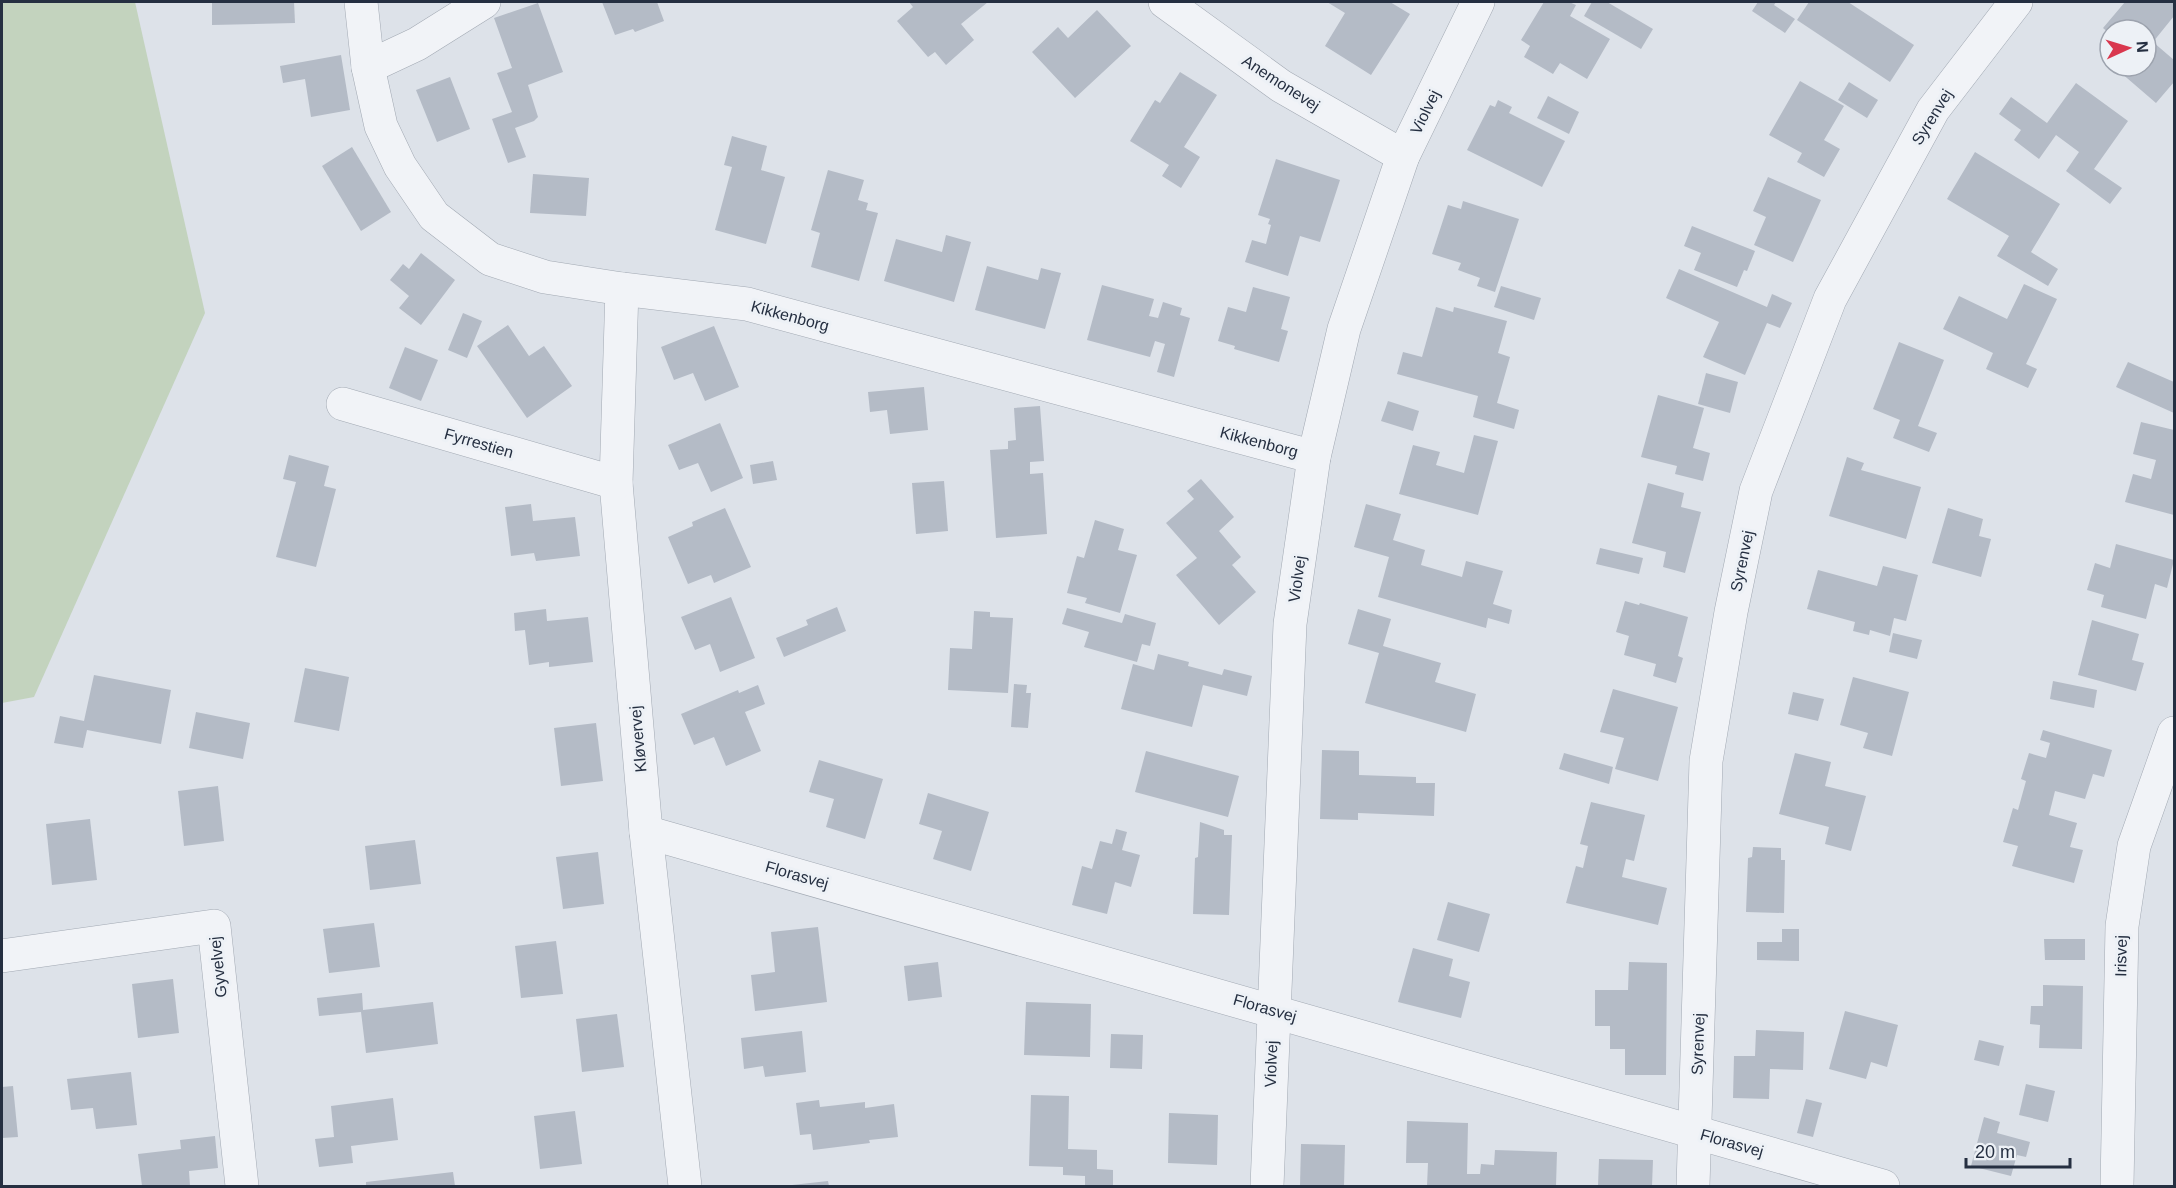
<svg xmlns="http://www.w3.org/2000/svg" width="2176" height="1188" font-family="Helvetica,sans-serif">
  <rect width="100%" height="100%" fill="#dde2e9"/>
  <!-- green -->
  <polygon fill="#c3d3be" points="2,2 135,2 205,313 34,697 2,703"/>
  <!-- building -->
  <g fill="#b4bbc6">
    <polygon points="212,2 294,2 295,23 212,25"/>
    <polygon points="602,2 657,2 664,21 635,32 633,29 615,35"/>
    <polygon points="909,2 988,2 961,24 974,40 946,65 935,52 928,57 897,21 913,7"/>
    <polygon points="1327,2 1390,2 1410,14 1371,75 1325,46 1345,13"/>
    <polygon points="1544,2 1569,2 1576,5 1570,16 1610,39 1587,79 1560,63 1553,74 1524,57 1530,46 1521,40"/>
    <polygon points="1592,2 1607,2 1653,29 1641,49 1584,16"/>
    <polygon points="1758,2 1776,2 1774,5 1795,19 1785,33 1752,11"/>
    <polygon points="1809,2 1848,2 1914,45 1890,82 1797,20"/>
    <polygon points="2125,2 2172,2 2174,4 2174,16 2153,42 2174,60 2174,82 2156,103 2113,66 2146,66 2146,30 2110,30 2110,34 2103,28"/>
    <polygon points="538,3 563,72 528,85 538,117 534,121 515,128 526,157 508,163 492,119 512,112 497,73 512,68 494,18"/>
    <polygon points="1097,10 1131,46 1075,98 1032,52 1058,27 1068,38"/>
    <polygon points="2110,45 2110,63 2101,56"/>
    <polygon points="341,55 350,110 311,117 305,79 283,83 280,66"/>
    <polygon points="1180,72 1217,95 1184,147 1200,157 1181,188 1162,176 1169,165 1130,141 1155,100 1160,103"/>
    <polygon points="450,77 470,129 437,142 416,90"/>
    <polygon points="1800,81 1844,106 1824,140 1840,149 1824,177 1797,162 1802,153 1769,135"/>
    <polygon points="1849,82 1878,100 1867,118 1838,100"/>
    <polygon points="2076,83 2128,121 2094,169 2122,188 2110,204 2066,171 2079,152 2056,135 2039,159 2014,140 2021,130 1999,114 2011,97 2047,123"/>
    <polygon points="1548,96 1579,112 1569,134 1537,118"/>
    <polygon points="1498,100 1512,107 1509,113 1565,141 1542,187 1467,150 1490,105 1495,107"/>
    <polygon points="732,136 767,146 761,170 785,177 766,244 715,230 732,167 724,165"/>
    <polygon points="352,147 391,212 361,231 322,166"/>
    <polygon points="1975,152 2060,204 2031,252 2058,269 2048,286 1997,256 2009,236 1947,199"/>
    <polygon points="1276,159 1340,180 1320,242 1300,236 1288,276 1245,262 1252,240 1266,244 1271,225 1268,224 1270,219 1258,215"/>
    <polygon points="828,170 864,180 858,200 868,203 866,210 878,213 859,281 811,267 820,233 811,230"/>
    <polygon points="533,174 589,178 586,216 530,213"/>
    <polygon points="1768,177 1821,200 1793,262 1754,245 1766,217 1753,211"/>
    <polygon points="1463,201 1519,219 1495,292 1477,286 1480,278 1458,270 1461,263 1432,254 1448,205 1461,209"/>
    <polygon points="1692,226 1755,251 1747,271 1744,270 1737,287 1694,270 1701,253 1684,246"/>
    <polygon points="946,235 971,242 954,302 884,281 896,239 942,252"/>
    <polygon points="421,253 455,280 421,325 399,308 409,296 390,280 403,264 409,269"/>
    <polygon points="987,266 1038,280 1041,268 1061,273 1045,329 975,310"/>
    <polygon points="1679,269 1767,307 1772,294 1792,303 1780,328 1767,323 1745,375 1703,357 1719,322 1666,298"/>
    <polygon points="2024,284 2057,299 2026,364 2037,369 2028,388 1986,369 1993,353 1943,329 1959,296 2007,319"/>
    <polygon points="1102,285 1154,299 1149,316 1158,318 1163,302 1182,308 1180,315 1190,318 1174,377 1157,372 1165,344 1155,341 1150,357 1087,340"/>
    <polygon points="1501,286 1541,298 1534,320 1494,307"/>
    <polygon points="1253,287 1290,297 1281,329 1288,331 1279,362 1234,349 1235,346 1218,341 1228,307 1246,312"/>
    <polygon points="1436,307 1453,312 1454,307 1507,321 1498,353 1510,357 1497,403 1519,410 1514,429 1473,417 1478,396 1397,374 1403,352 1422,357"/>
    <polygon points="463,313 482,321 467,358 448,350"/>
    <polygon points="508,325 529,356 544,346 572,386 527,418 477,346"/>
    <polygon points="714,326 739,387 705,401 693,373 674,380 661,347"/>
    <polygon points="1899,342 1944,360 1918,426 1937,433 1929,452 1893,438 1900,420 1873,409"/>
    <polygon points="405,347 438,360 421,401 389,388"/>
    <polygon points="2128,362 2174,382 2174,413 2116,387"/>
    <polygon points="1706,373 1738,382 1730,413 1698,404"/>
    <polygon points="924,387 928,430 890,434 887,410 870,412 868,392"/>
    <polygon points="1658,395 1704,408 1693,448 1710,453 1703,481 1675,474 1677,466 1641,457"/>
    <polygon points="1388,401 1419,411 1413,431 1381,421"/>
    <polygon points="1040,406 1044,461 1030,462 1030,474 1043,473 1047,534 996,538 990,450 1008,449 1008,441 1016,440 1014,408"/>
    <polygon points="2141,422 2174,430 2174,515 2125,502 2133,474 2151,479 2156,460 2133,454"/>
    <polygon points="720,423 743,478 711,492 698,463 679,470 668,445"/>
    <polygon points="1474,435 1498,441 1478,515 1399,494 1413,445 1440,452 1436,465 1464,473"/>
    <polygon points="289,455 329,466 324,486 336,489 316,567 276,557 296,482 283,479"/>
    <polygon points="1847,457 1864,463 1861,470 1921,487 1906,539 1829,516"/>
    <polygon points="773,461 777,480 753,484 750,465"/>
    <polygon points="1201,479 1234,517 1219,531 1241,557 1232,565 1256,592 1219,625 1176,575 1197,558 1166,523 1194,499 1187,491"/>
    <polygon points="944,481 948,531 916,534 912,483"/>
    <polygon points="1648,483 1684,493 1681,507 1701,512 1685,573 1663,567 1666,552 1632,543"/>
    <polygon points="531,504 533,521 575,517 580,556 536,561 534,553 511,556 505,507"/>
    <polygon points="1366,504 1401,514 1393,540 1425,550 1421,565 1462,577 1466,561 1503,571 1493,604 1512,610 1509,624 1488,618 1486,628 1378,597 1389,557 1354,547"/>
    <polygon points="725,508 751,567 714,583 711,575 688,584 668,537 693,526 692,522"/>
    <polygon points="1948,508 1983,519 1979,536 1991,539 1981,577 1932,563"/>
    <polygon points="1095,520 1124,529 1118,550 1137,555 1120,613 1085,603 1087,598 1067,593 1077,556 1084,558"/>
    <polygon points="2116,544 2174,560 2167,588 2155,584 2146,619 2101,607 2104,595 2087,590 2095,563 2110,568"/>
    <polygon points="1600,548 1643,558 1639,574 1596,564"/>
    <polygon points="1883,566 1918,575 1906,621 1894,618 1890,636 1870,630 1869,635 1853,631 1855,622 1807,609 1818,570 1877,586"/>
    <polygon points="731,597 755,658 720,672 710,644 695,650 681,617"/>
    <polygon points="1625,601 1639,605 1640,603 1688,617 1678,656 1683,658 1676,683 1653,676 1656,664 1624,655 1629,636 1616,632"/>
    <polygon points="837,607 846,631 784,657 776,638 808,625 806,620"/>
    <polygon points="1067,608 1122,623 1125,614 1156,623 1150,646 1142,644 1137,662 1084,647 1089,632 1062,624"/>
    <polygon points="546,609 547,621 588,617 593,662 549,667 549,662 529,665 525,630 515,631 514,613"/>
    <polygon points="1358,609 1391,619 1383,646 1441,663 1435,682 1476,694 1466,732 1365,703 1379,653 1348,644"/>
    <polygon points="974,611 990,612 990,617 1013,618 1008,693 948,690 950,648 972,649"/>
    <polygon points="2092,620 2139,634 2132,660 2144,663 2136,691 2078,675"/>
    <polygon points="1893,633 1922,640 1917,659 1889,652"/>
    <polygon points="1158,654 1189,662 1188,666 1222,675 1224,669 1252,676 1247,696 1203,685 1192,727 1121,709 1133,664 1154,670"/>
    <polygon points="305,668 349,677 339,731 294,722"/>
    <polygon points="94,675 171,690 161,744 87,730 83,748 54,743 60,716 84,721"/>
    <polygon points="1853,677 1909,692 1892,756 1863,748 1868,733 1840,725"/>
    <polygon points="2053,681 2097,690 2094,708 2050,699"/>
    <polygon points="1014,684 1027,685 1026,693 1031,693 1028,728 1011,727"/>
    <polygon points="758,685 765,704 745,712 761,751 726,766 714,737 694,745 681,714 738,690 739,693"/>
    <polygon points="1613,689 1678,707 1658,781 1615,769 1624,738 1600,732"/>
    <polygon points="1793,692 1824,699 1818,721 1788,714"/>
    <polygon points="196,712 250,723 243,759 189,748"/>
    <polygon points="596,723 603,781 561,786 554,728"/>
    <polygon points="2043,730 2112,750 2104,777 2093,774 2085,799 2055,791 2049,815 2077,823 2070,847 2083,850 2074,883 2012,866 2018,846 2003,842 2013,808 2018,810 2026,781 2021,779 2029,753 2046,758 2050,743 2040,740"/>
    <polygon points="1322,750 1359,751 1359,775 1416,777 1416,783 1435,783 1434,816 1358,813 1358,820 1320,819"/>
    <polygon points="1146,751 1239,776 1228,817 1135,792"/>
    <polygon points="1564,753 1613,767 1609,784 1559,769"/>
    <polygon points="1795,753 1831,762 1825,786 1866,796 1851,851 1825,844 1829,827 1779,814"/>
    <polygon points="819,760 883,779 865,839 826,827 834,799 809,792"/>
    <polygon points="218,786 224,841 184,846 178,791"/>
    <polygon points="928,793 989,812 971,871 933,859 942,831 919,824"/>
    <polygon points="1591,802 1645,815 1634,861 1626,859 1622,877 1667,888 1658,925 1566,903 1576,866 1583,868 1588,846 1580,844"/>
    <polygon points="90,819 97,880 52,885 46,824"/>
    <polygon points="1200,822 1224,830 1224,835 1232,835 1229,915 1193,914 1195,858 1198,857"/>
    <polygon points="1116,829 1127,832 1122,850 1140,855 1131,887 1115,882 1107,914 1072,905 1082,866 1092,869 1100,841 1112,844"/>
    <polygon points="415,840 421,884 370,890 365,846"/>
    <polygon points="1753,847 1781,848 1781,860 1785,860 1784,913 1746,912 1748,858 1752,857"/>
    <polygon points="598,852 604,904 563,909 556,857"/>
    <polygon points="1448,902 1490,914 1479,952 1437,940"/>
    <polygon points="374,923 380,967 329,973 323,929"/>
    <polygon points="818,927 827,1002 755,1011 751,975 775,972 771,932"/>
    <polygon points="1782,929 1799,929 1799,961 1757,960 1757,942 1782,942"/>
    <polygon points="2044,939 2085,939 2085,960 2045,960"/>
    <polygon points="556,941 563,994 521,998 515,946"/>
    <polygon points="1413,948 1453,959 1449,976 1470,982 1461,1018 1398,1002"/>
    <polygon points="938,962 942,997 908,1001 904,966"/>
    <polygon points="1629,962 1667,963 1666,1075 1625,1075 1625,1049 1610,1049 1610,1026 1595,1026 1595,990 1628,990"/>
    <polygon points="173,979 179,1033 138,1038 132,984"/>
    <polygon points="2043,985 2083,986 2082,1049 2039,1048 2040,1025 2030,1024 2031,1006 2043,1006"/>
    <polygon points="362,993 363,1010 433,1002 438,1044 366,1053 361,1012 319,1016 317,998"/>
    <polygon points="1026,1002 1091,1004 1090,1057 1024,1055"/>
    <polygon points="1845,1011 1898,1025 1887,1067 1871,1062 1866,1079 1829,1069"/>
    <polygon points="617,1014 624,1067 582,1072 576,1019"/>
    <polygon points="1756,1030 1804,1032 1803,1070 1770,1069 1769,1099 1733,1098 1734,1056 1755,1056"/>
    <polygon points="802,1031 806,1072 765,1077 763,1066 744,1069 741,1038"/>
    <polygon points="1111,1034 1143,1035 1142,1069 1110,1068"/>
    <polygon points="1979,1040 2004,1046 1999,1066 1974,1060"/>
    <polygon points="131,1072 137,1125 96,1129 93,1108 71,1110 67,1079"/>
    <polygon points="2026,1084 2055,1091 2048,1122 2019,1115"/>
    <polygon points="13,1086 18,1137 2,1138 2,1087"/>
    <polygon points="1031,1095 1069,1096 1068,1149 1097,1150 1097,1169 1113,1170 1113,1186 1085,1185 1085,1176 1063,1175 1063,1167 1029,1166"/>
    <polygon points="393,1098 398,1140 351,1146 353,1163 319,1167 315,1139 334,1137 331,1106"/>
    <polygon points="1806,1099 1822,1103 1813,1137 1797,1133"/>
    <polygon points="819,1100 820,1107 865,1102 865,1108 894,1104 898,1137 869,1140 870,1143 813,1150 811,1134 800,1135 796,1103"/>
    <polygon points="575,1111 582,1164 540,1169 534,1116"/>
    <polygon points="1169,1113 1218,1115 1217,1165 1168,1163"/>
    <polygon points="1984,1117 2000,1122 1997,1133 2030,1142 2026,1157 2017,1155 2011,1176 1971,1166"/>
    <polygon points="1407,1121 1468,1123 1467,1174 1480,1174 1481,1164 1494,1165 1495,1150 1557,1152 1556,1186 1427,1186 1428,1163 1406,1163"/>
    <polygon points="215,1136 218,1168 189,1171 190,1186 142,1186 138,1154 181,1149 180,1140"/>
    <polygon points="1301,1144 1345,1145 1344,1186 1300,1186"/>
    <polygon points="1599,1159 1653,1160 1652,1186 1598,1186"/>
    <polygon points="453,1172 455,1186 366,1186 366,1182"/>
    <polygon points="828,1181 829,1186 792,1186 792,1185"/>
  </g>
  <g fill="none" stroke-linecap="round" stroke-linejoin="round">
    <!-- minor casing -->
    <g stroke="#a2a9b3" stroke-width="34">
      <g id="minor">
        <polyline points="361,2 368,67 381,126 400,166 434,216 490,259 545,277 622,289 747,304 1314,457"/>
        <polyline points="1165,2 1281,86 1403,156"/>
        <polyline points="368,67 417,44 484,2"/>
        <polyline points="622,289 616,483 646,832 685,1186"/>
        <polyline points="343,404 616,483"/>
        <polyline points="646,832 1883,1186"/>
        <polyline points="2,956 214,926 242,1186"/>
        <polyline points="1267,1186 1290,624 1314,457 1344,329 1403,156 1478,2"/>
        <polyline points="1693,1186 1706,761 1731,612 1756,491 1830,299 1933,110 2016,2"/>
        <polyline points="2117,1186 2122,926 2134,846 2174,733"/>
      </g>
    </g>
    <!-- minor -->
    <use href="#minor" stroke="#f1f3f7" stroke-width="33"/>
  </g>
  <g text-anchor="middle" dominant-baseline="central" stroke-width="6" stroke-linejoin="round" paint-order="stroke">
    <!-- street labels -->
    <g font-size="16" fill="#252f41" stroke="#edf1f6">
      <text transform="translate(1281 83) rotate(33)">Anemonevej</text>
      <text transform="translate(1425 112) rotate(-64)">Violvej</text>
      <text transform="translate(1932 117) rotate(-58)">Syrenvej</text>
      <text transform="translate(790 316) rotate(15)">Kikkenborg</text>
      <text transform="translate(1259 442) rotate(15)">Kikkenborg</text>
      <text transform="translate(479 443) rotate(16)">Fyrrestien</text>
      <text transform="translate(1742 561) rotate(-78)">Syrenvej</text>
      <text transform="translate(1297 579) rotate(-82)">Violvej</text>
      <text transform="translate(638 739) rotate(-95)">Kløvervej</text>
      <text transform="translate(797 875) rotate(16)">Florasvej</text>
      <text transform="translate(2121 956) rotate(-89)">Irisvej</text>
      <text transform="translate(218 967) rotate(-96)">Gyvelvej</text>
      <text transform="translate(1265 1008) rotate(16)">Florasvej</text>
      <text transform="translate(1698 1044) rotate(-88)">Syrenvej</text>
      <text transform="translate(1271 1064) rotate(-88)">Violvej</text>
      <text transform="translate(1732 1143) rotate(16)">Florasvej</text>
    </g>
  </g>
  <!-- border -->
  <rect width="2176" height="1188" fill="none" stroke="#252f41" stroke-width="6"/>
  <!-- north arrow -->
  <g transform="translate(2128 48) rotate(86)"><circle r="28" fill="#edf1f6" stroke="#9da3ae" stroke-width="1.5"/>
  <path d="M0-4.5L10 22L0 15L-10 22Z" fill="#d9374e"/>
  <text y="-9" font-size="16" font-weight="bold" text-anchor="middle" fill="#252f41">N</text>
  </g>
  <!-- scale -->
  <path d="M1966 1158v9h104v-9" fill="none" stroke="#252f41" stroke-width="3"/>
  <text x="1975" y="1158" font-size="18" fill="#252f41" stroke="#edf1f6" stroke-width="4.5" paint-order="stroke">20 m</text>
</svg>
